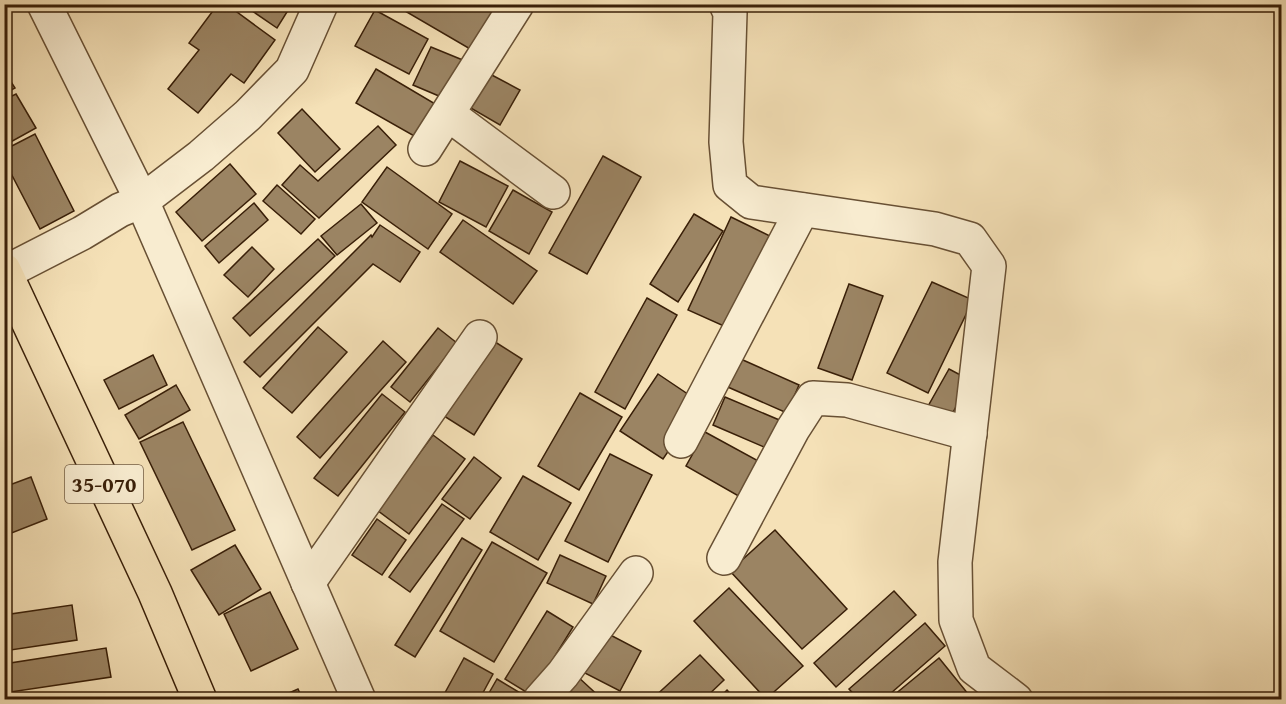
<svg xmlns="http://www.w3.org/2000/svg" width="1286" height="704" font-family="'Gentium Book Plus',serif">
  <rect width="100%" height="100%" fill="#f5e1b7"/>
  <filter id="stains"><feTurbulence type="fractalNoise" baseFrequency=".00333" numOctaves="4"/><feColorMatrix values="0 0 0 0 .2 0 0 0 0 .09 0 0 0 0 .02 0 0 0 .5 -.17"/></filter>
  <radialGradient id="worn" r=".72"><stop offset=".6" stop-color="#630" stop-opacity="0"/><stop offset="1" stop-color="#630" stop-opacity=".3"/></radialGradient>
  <!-- building -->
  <g fill="#9b8463" stroke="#391f08" stroke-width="1.5">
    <polygon points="218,4 226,4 275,40 244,83 231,74 198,113 168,89 199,50 189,43"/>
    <polygon points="242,4 292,4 277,28"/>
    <polygon points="393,4 511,4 477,53"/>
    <polygon points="375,10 428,39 409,74 355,46"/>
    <polygon points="431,47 470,63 453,102 413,85"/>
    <polygon points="376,69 442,108 423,141 356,103"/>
    <polygon points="4,71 15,88 4,94"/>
    <polygon points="488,73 520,90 500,125 469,107"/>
    <polygon points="16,94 36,128 7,144 4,140 4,100"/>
    <polygon points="302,109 340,149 315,172 278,133"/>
    <polygon points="378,126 396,145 319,218 282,185 300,165 318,181"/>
    <polygon points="35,134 74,211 40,229 4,160 4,150"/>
    <polygon points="603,156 641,177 587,274 549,253"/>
    <polygon points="460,161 508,186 486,227 439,202"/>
    <polygon points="230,164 256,194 202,241 176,212"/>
    <polygon points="387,167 452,214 428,249 362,202"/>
    <polygon points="277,185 315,219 301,234 263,201"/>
    <polygon points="513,190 552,212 529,254 489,231"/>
    <polygon points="254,203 268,220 219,263 205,246"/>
    <polygon points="361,204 377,223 337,255 321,236"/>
    <polygon points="694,214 723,231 678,302 650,284"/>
    <polygon points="731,217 778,240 735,331 688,310"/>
    <polygon points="463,220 537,271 513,304 440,252"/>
    <polygon points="380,225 420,252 400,282 373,264 260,377 244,362 371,235 372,237"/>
    <polygon points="318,239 335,256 250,336 233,318"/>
    <polygon points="252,247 274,269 248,297 224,275"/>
    <polygon points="932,282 973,300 928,393 887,373"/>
    <polygon points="849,284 883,296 852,380 818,368"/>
    <polygon points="647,298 677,315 625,409 595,392"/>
    <polygon points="318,327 347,352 292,413 263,388"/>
    <polygon points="438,328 457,343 410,402 391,387"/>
    <polygon points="492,340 522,359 474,435 444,416"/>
    <polygon points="383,341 406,362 320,458 297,437"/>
    <polygon points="153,355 167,385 119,409 104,380"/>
    <polygon points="734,356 799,385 787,413 721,384"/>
    <polygon points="949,369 970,380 949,420 927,408"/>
    <polygon points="658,374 701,403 663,459 620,431"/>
    <polygon points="176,385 190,410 139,439 125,415"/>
    <polygon points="580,393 622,417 579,490 538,466"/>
    <polygon points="382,394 405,412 338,496 314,478"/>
    <polygon points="725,397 784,422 771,450 713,425"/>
    <polygon points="183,422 235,530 192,550 140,442"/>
    <polygon points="705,432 762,463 742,498 686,466"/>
    <polygon points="433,435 465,459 409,534 377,510"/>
    <polygon points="610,454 652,475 608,562 565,541"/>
    <polygon points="474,457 501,478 470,519 442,499"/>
    <polygon points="523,476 571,503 538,560 490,532"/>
    <polygon points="31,477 47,519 4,536 4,487"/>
    <polygon points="442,504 464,519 410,592 389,577"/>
    <polygon points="377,519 406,540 382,575 352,555"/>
    <polygon points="775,530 847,609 802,649 730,571"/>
    <polygon points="462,538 482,550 415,657 395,645"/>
    <polygon points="492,542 547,573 494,662 440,631"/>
    <polygon points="235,545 261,589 219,615 191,570"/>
    <polygon points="560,555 606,576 593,604 547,583"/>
    <polygon points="729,588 803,666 766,699 694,621"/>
    <polygon points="894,591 916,615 836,687 814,663"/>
    <polygon points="270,592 298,649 251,671 224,614"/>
    <polygon points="72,605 77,640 4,651 4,615"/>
    <polygon points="547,611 573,627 531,695 505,679"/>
    <polygon points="925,623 945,646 883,700 859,700 849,689"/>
    <polygon points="599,629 641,651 620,691 577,669"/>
    <polygon points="106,648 111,677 4,693 4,664"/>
    <polygon points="700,655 724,680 703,700 651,700"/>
    <polygon points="464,658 493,674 479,700 441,700"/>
    <polygon points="939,658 973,700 888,700"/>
    <polygon points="577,676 603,700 554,700"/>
    <polygon points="497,679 527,697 525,700 485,700"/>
    <polygon points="298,689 303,700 273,700"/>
    <polygon points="727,690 736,700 717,700"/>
  </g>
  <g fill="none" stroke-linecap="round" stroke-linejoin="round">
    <!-- minor casing -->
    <g stroke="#685034" stroke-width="36">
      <g id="minor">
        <polyline points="44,4 142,201 359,700"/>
        <polyline points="726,4 730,13 726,142 730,185 751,202 935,229 970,239 989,266 955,562 956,620 974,668 1016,700"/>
        <polyline points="448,114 553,192"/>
        <polyline points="425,149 517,4"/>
        <polyline points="6,272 82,233 120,210 142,201 201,156 248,115 292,70 321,4"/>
        <polyline points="681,441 802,210"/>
        <polyline points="724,558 793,429 813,398 847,400 970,434"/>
        <polyline points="308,583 480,337"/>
        <polyline points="540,700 563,674 636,573"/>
      </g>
    </g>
    <!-- primary casing -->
    <g stroke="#391f08" stroke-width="36">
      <polyline id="primary" points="4,270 155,593 200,700"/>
    </g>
    <!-- minor -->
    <use href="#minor" stroke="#f8ecd0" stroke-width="33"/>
    <!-- primary -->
    <use href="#primary" stroke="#f5e1b7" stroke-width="33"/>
  </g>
  <g text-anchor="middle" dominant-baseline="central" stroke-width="4.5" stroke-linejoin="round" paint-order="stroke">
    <!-- shield labels -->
    <rect fill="#f8ecd0" stroke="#725c44" stroke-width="1.5" x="65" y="465" width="78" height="38" rx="4.5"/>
    <g font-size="22" font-weight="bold" fill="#391f08">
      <text x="104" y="484">35-070</text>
    </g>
  </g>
  <!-- margin -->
  <rect width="1286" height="704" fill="none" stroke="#f5e1b7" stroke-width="24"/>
  <rect x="6" y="6" width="1274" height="692" fill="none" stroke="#391f08" stroke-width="3"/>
  <rect x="12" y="12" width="1262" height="680" fill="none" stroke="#391f08" stroke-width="1.5"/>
  <rect width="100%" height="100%" filter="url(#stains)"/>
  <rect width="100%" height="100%" fill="url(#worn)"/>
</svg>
